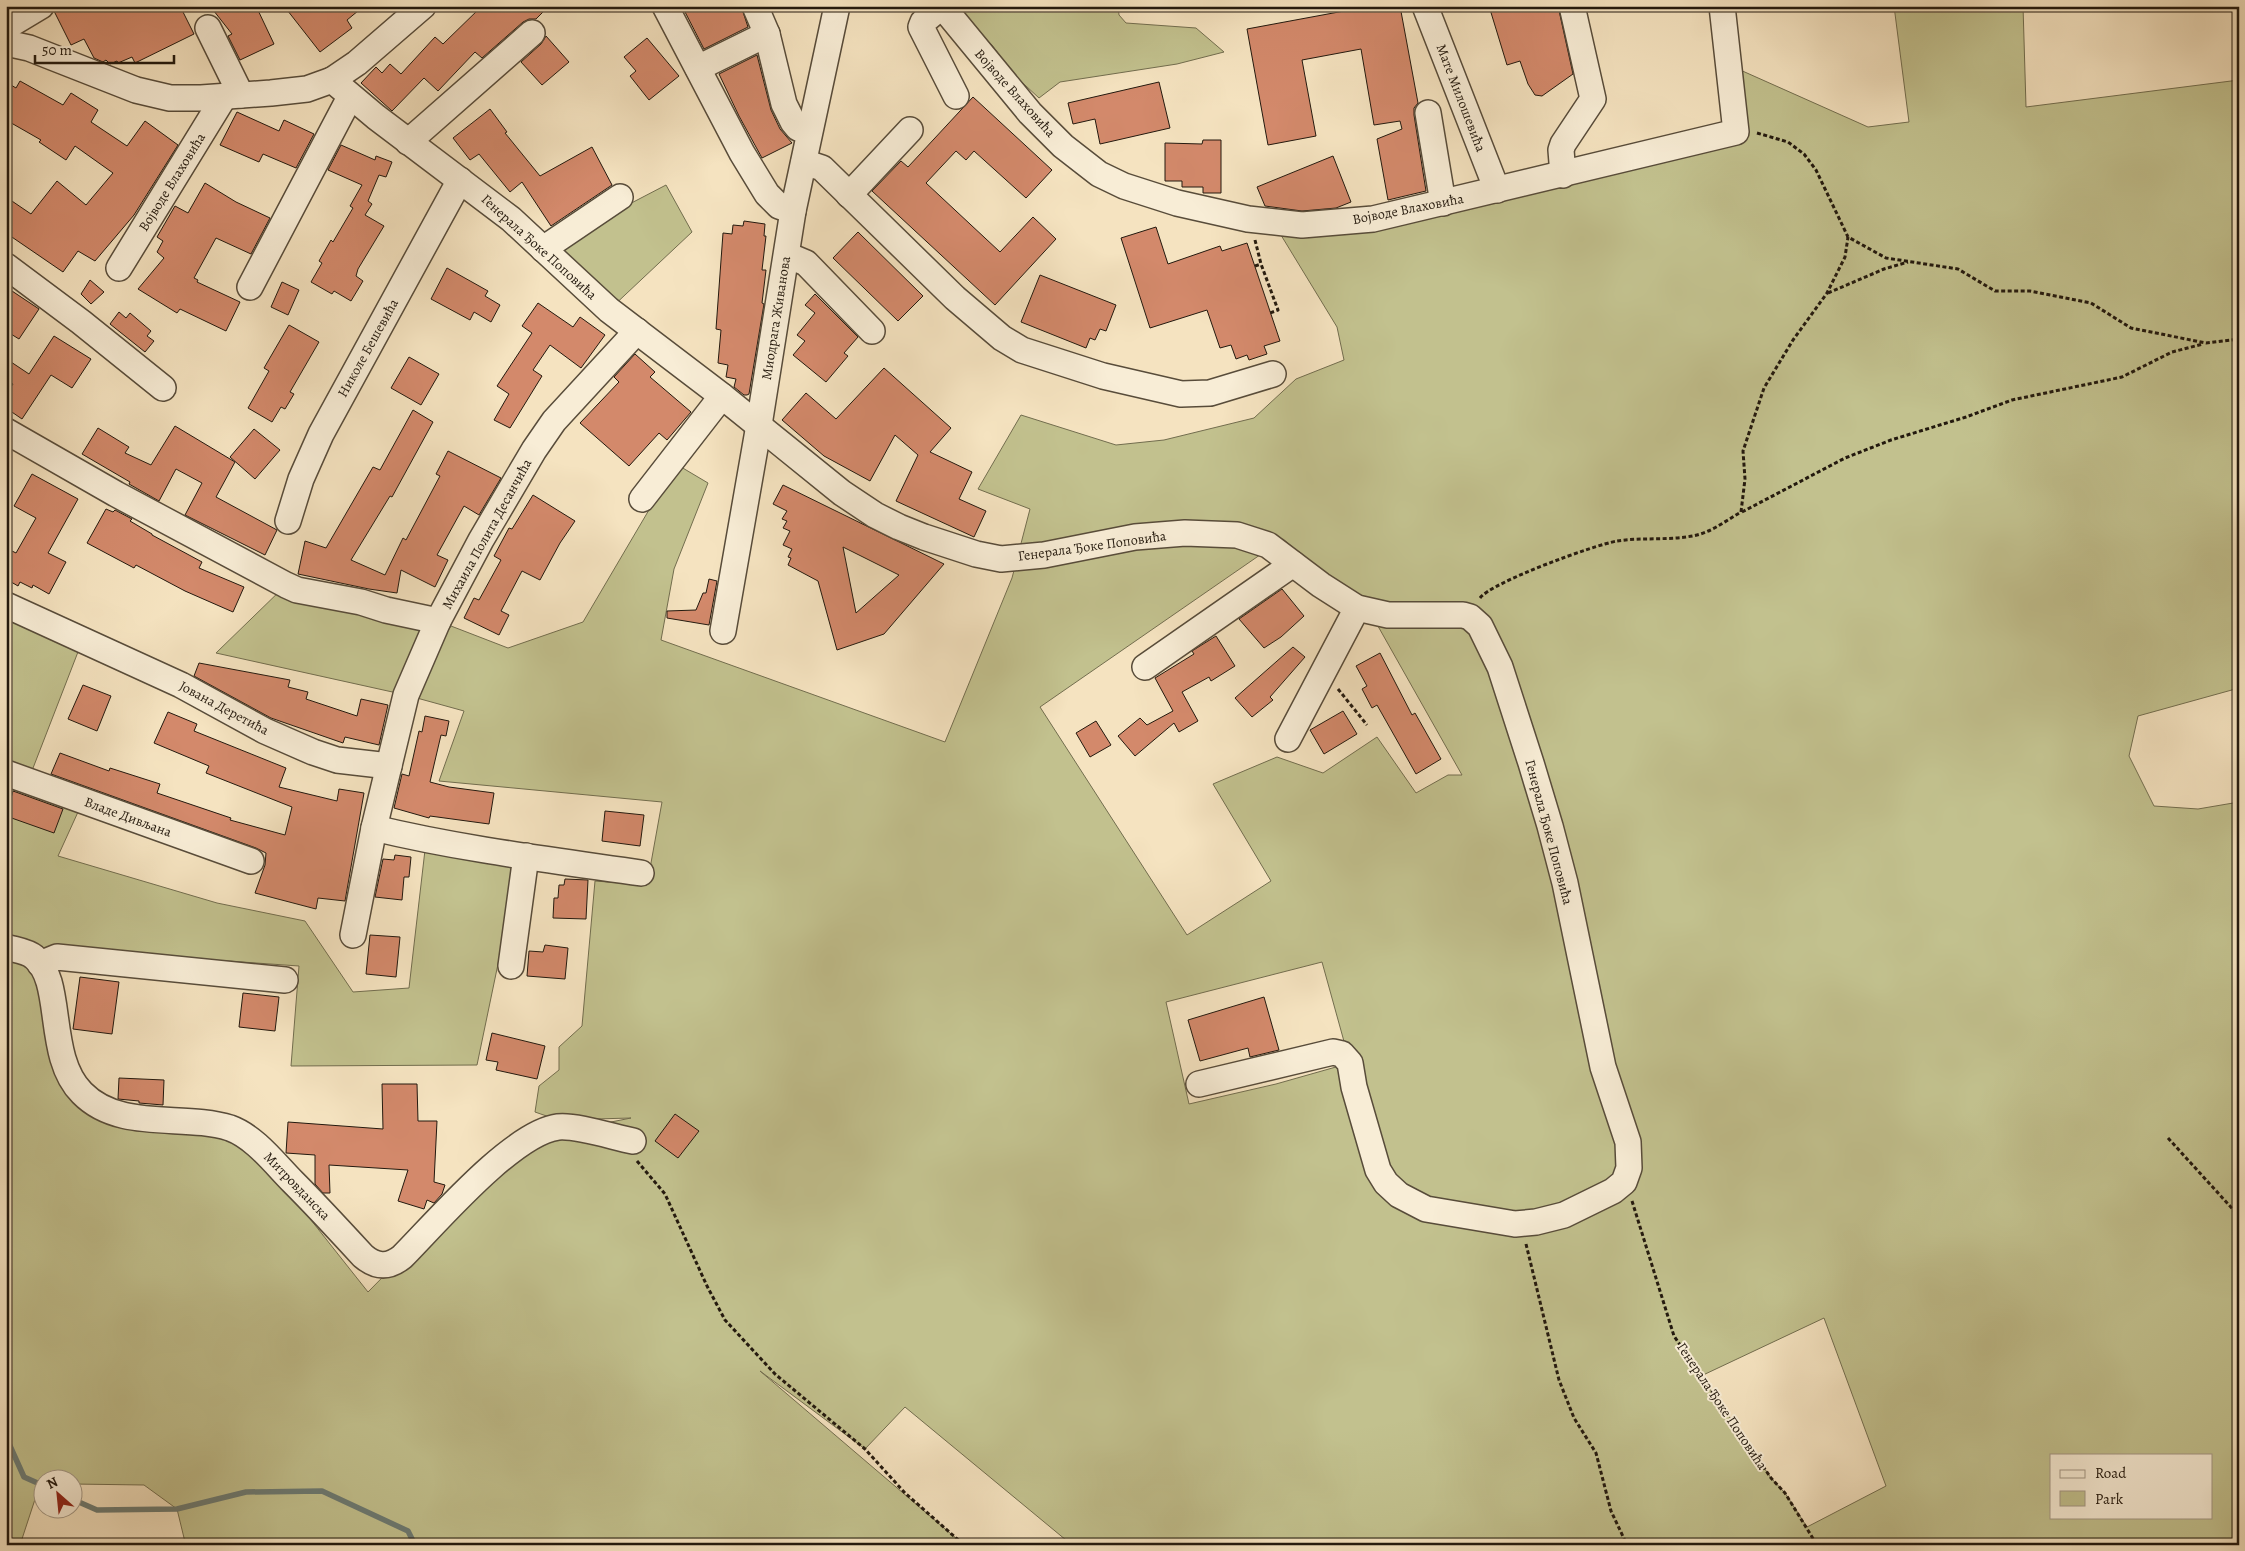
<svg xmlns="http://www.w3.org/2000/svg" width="2245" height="1551" font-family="Alegreya,serif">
  <rect width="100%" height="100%" fill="#f5e3c0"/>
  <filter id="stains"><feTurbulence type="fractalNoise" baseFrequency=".004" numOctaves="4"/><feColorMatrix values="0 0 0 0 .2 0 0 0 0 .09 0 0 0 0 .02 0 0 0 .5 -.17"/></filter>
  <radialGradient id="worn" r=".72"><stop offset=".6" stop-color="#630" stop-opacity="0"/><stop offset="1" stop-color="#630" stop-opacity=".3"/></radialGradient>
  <!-- green -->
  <g fill="#c2c18e" stroke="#726d4e" fill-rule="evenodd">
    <polygon points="953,6 1118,6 1119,15 1126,23 1196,28 1224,52 1177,64 1060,82 1039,98 1013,74 992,45"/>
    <path d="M 1894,6 L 2023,6 L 2026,107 L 2239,80 L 2239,688 L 2138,716 L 2129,756 L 2154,806 L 2198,809 L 2239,802 L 2239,1545 L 1072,1545 L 905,1407 L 865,1449 L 760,1371 L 964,1545 L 188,1545 L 185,1542 L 177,1509 L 144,1485 L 73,1484 L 72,1478 L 42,1478 L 20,1545 L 6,1545 L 6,605 L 83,639 L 28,781 L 83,801 L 58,856 L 217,903 L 305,921 L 353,992 L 409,988 L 425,850 L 519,863 L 477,1065 L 291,1066 L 299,966 L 56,949 L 29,954 L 82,1094 L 212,1133 L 243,1146 L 288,1191 L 368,1292 L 498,1160 L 556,1133 L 631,1118 L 558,1120 L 535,1112 L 539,1086 L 559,1070 L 559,1047 L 582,1026 L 595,881 L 647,885 L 662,802 L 439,781 L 464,711 L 406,695 L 216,653 L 286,585 L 438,621 L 508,648 L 583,622 L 676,464 L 708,483 L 674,569 L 661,640 L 945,742 L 1012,578 L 1030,509 L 978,489 L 1021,415 L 1116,445 L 1164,440 L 1254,418 L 1296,379 L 1344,360 L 1337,327 L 1273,222 L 1302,225 L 1736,132 L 1729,65 L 1868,127 L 1909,122 ZM 1283,539 L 1370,612 L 1462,775 L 1448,775 L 1416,793 L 1377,737 L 1323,773 L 1277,757 L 1213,784 L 1271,881 L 1187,935 L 1040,707 ZM 1322,962 L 1350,1063 L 1276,1084 L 1189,1104 L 1166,1002 ZM 1824,1318 L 1886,1486 L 1807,1527 L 1785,1493 L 1771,1478 L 1701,1376 ZM 2051,1455 L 2211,1455 L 2211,1517 L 2051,1517 Z"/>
    <polygon points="666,185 692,232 609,310 543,249"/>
  </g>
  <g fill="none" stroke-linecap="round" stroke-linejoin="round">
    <!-- stream -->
    <g stroke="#6c7b74" stroke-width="5.5">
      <polyline points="6,1437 24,1477 42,1485"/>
      <polyline points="72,1499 97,1510 177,1509 246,1492 322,1491 408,1531 415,1545"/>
    </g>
  </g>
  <!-- building -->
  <g fill="#d3896b" stroke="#23190e" fill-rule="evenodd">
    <polygon points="62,6 180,6 194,34 135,63 132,57 118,63 117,61 110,64 106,60 103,62 94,58 84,39 71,45 54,11"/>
    <polygon points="210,6 256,6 274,44 240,60 228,36 232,34"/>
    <polygon points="284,6 364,6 347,20 352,28 320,52"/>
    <polygon points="482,6 549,6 536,19 529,19 523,22 482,58 475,52 438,91 424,78 392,111 361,83 376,67 382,73 390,64 401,74 435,37 443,44"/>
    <polygon points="682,6 741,6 748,27 704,49"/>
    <polygon points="1371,6 1400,6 1418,103 1414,108 1414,115 1426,191 1388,200 1377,139 1402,129 1400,121 1374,125 1361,49 1302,60 1316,136 1268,145 1247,29"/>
    <polygon points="1489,6 1558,6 1573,74 1542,96 1535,95 1528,84 1520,61 1507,65"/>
    <polygon points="546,36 569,62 542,85 521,62 541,44"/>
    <polygon points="647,38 679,76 649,100 630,76 636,71 624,57"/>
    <polygon points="757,55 771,110 780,129 792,143 762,158 739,116 719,74"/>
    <polygon points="20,81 63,105 71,93 98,110 91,122 127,146 145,121 178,145 134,215 95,261 78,251 63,272 6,233 6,197 31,214 57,181 86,205 113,173 75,146 66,160 39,142 41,140 6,120 6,82 16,88"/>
    <polygon points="1159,82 1170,128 1100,144 1095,119 1073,124 1068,103"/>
    <polygon points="973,97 1052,170 1026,198 974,151 966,160 956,151 926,183 1000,252 1033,217 1056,239 995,305 872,191 901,161 908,167"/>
    <polygon points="490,109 507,132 505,133 540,176 592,147 612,185 551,226 522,182 510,192 479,154 470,160 453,138"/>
    <polygon points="237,112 279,131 284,120 314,134 296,168 263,154 259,162 220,145"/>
    <polygon points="1203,140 1221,140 1221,193 1203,193 1203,187 1182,187 1182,181 1165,181 1165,143 1202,144"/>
    <polygon points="341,145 375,160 376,156 392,162 386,177 379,175 368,201 372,204 365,215 384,226 358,269 356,276 363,281 351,301 334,291 332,294 311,282 322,263 319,261 331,240 333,242 353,208 350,206 362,185 328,170"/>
    <polygon points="1333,156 1351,202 1336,208 1302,211 1265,206 1257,187"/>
    <polygon points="205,183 236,202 270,218 251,254 216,238 194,278 198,280 197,282 240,302 226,331 180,309 177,313 138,289 164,258 157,252 163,241 157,237 175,206 188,213"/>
    <polygon points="744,221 765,224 764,236 766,236 762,270 766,270 762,303 764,304 749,394 747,395 744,395 734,387 736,379 726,377 728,365 718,363 721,330 716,329 723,233 732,234 733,225 743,226"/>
    <polygon points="1156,227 1168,264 1220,246 1222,251 1247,243 1280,341 1264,346 1267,354 1249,360 1247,355 1236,359 1231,345 1220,348 1207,310 1150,328 1121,238"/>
    <polygon points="858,232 923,296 898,321 833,258"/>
    <polygon points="447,268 488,291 485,296 500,305 491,322 474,312 470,320 431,299"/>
    <polygon points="1040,275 1116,305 1106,331 1100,329 1095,340 1090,338 1086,348 1021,322"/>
    <polygon points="90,280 104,292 91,304 81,294"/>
    <polygon points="282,282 299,290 288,315 271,307"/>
    <polygon points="6,287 39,309 19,339 6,331"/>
    <polygon points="815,294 858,337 844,353 848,356 826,382 793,355 805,341 797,335 815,313 805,305"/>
    <polygon points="538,303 573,327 580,317 605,335 581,368 550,345 533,370 542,376 510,428 494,420 509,394 497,386 532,333 522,326"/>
    <polygon points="119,312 126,318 130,313 151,331 147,336 154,341 145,352 110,324"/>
    <polygon points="289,325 319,342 290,392 294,394 285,409 281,407 272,422 248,408 269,371 264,368"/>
    <polygon points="54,336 91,359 72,388 51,375 22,419 6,408 6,394 13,384 6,380 6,370 11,362 29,374"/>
    <polygon points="635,354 655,372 650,377 691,412 667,440 659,433 629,466 580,423 619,382 614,377"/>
    <polygon points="409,357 439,374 421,405 391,388"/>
    <polygon points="884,368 951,428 930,452 972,472 959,499 986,511 974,537 896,501 918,455 895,435 870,481 824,456 782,420 806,393 836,419"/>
    <polygon points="413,410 433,422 392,497 390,496 351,560 385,575 403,538 406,540 440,476 436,474 448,451 501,478 479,515 464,506 437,555 448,560 435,587 401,570 397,593 369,589 298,574 305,541 326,548 373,467 380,470"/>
    <polygon points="175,426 235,462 216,497 277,530 265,555 185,515 202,483 176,469 159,501 129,484 130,482 82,454 98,428 129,447 125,453 151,465"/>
    <polygon points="254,429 280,450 255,479 230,457"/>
    <polygon points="32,474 78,499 48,553 66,562 49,594 33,585 32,588 20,582 18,586 6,579 6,548 16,553 36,518 14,506"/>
    <path d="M 783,485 L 944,564 L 884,634 L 837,650 L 818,581 L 788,565 L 791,558 L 788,557 L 792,549 L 783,545 L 790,531 L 783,528 L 787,521 L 782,519 L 787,511 L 773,504 ZM 843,547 L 899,575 L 856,613 Z"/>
    <polygon points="533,495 575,521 560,543 540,580 522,571 501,611 509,615 499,635 464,618 474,598 479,600 501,560 494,556 509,528 512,529"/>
    <polygon points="106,509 113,512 115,510 132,519 130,521 152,534 152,535 202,562 199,568 244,587 233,612 185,591 136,565 134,568 87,543"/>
    <polygon points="709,579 717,581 709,625 667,618 667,611 696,610 703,593 706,593"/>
    <polygon points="1282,589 1304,616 1281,637 1264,648 1239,619"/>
    <polygon points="1216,636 1235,666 1211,681 1209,677 1182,692 1198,721 1179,732 1174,723 1135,756 1118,736 1140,718 1147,725 1173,711 1155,678 1194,654 1192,651"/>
    <polygon points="1293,647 1305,657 1270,697 1273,700 1252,717 1235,698"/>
    <polygon points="1380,653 1412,715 1415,713 1441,759 1416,774 1377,705 1372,708 1362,689 1367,686 1356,666"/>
    <polygon points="199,663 290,680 288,687 308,692 306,699 357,716 361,699 388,705 379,745 345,737 343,743 271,718 194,676"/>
    <polygon points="83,685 111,696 97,731 68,719"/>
    <polygon points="1343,711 1357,734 1324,754 1310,730"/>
    <polygon points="168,712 197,724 194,731 286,768 279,787 337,801 339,789 364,793 345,901 318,898 316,909 255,893 265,865 266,853 256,848 51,774 60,753 109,771 110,768 160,784 157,793 231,818 230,820 285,835 292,807 206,773 209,766 154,743"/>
    <polygon points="425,716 449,721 446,736 441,735 430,782 449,787 494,793 489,824 430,816 429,818 394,808 402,774 409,776 419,731 422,732"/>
    <polygon points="1096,721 1111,745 1090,757 1076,733"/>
    <polygon points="13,791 63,809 54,833 6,816"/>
    <polygon points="605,811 644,815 640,846 602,841"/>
    <polygon points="395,855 411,857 409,877 404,877 402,900 375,897 383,859 394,860"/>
    <polygon points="565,879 588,880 586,919 553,918 554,898 558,898 559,885 564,885"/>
    <polygon points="370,935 400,937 396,977 366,974"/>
    <polygon points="545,945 568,948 565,979 527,976 529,951 543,952"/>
    <polygon points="80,977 119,982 112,1034 73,1029"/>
    <polygon points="243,993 279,997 275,1031 239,1027"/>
    <polygon points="1264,997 1279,1050 1250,1057 1248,1048 1200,1061 1188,1020"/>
    <polygon points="492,1033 545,1046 537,1079 496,1070 498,1062 486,1060"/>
    <polygon points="119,1078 164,1080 163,1105 139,1103 139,1101 118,1099"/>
    <polygon points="382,1084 417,1084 418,1121 437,1121 434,1182 445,1185 442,1194 434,1203 427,1200 424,1209 398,1201 408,1170 329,1165 330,1193 323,1193 315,1184 315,1155 286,1153 288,1122 383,1129"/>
    <polygon points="675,1114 699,1131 678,1158 655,1141"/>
  </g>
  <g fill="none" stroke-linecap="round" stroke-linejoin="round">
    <!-- minor casing -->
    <g stroke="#584c3a" stroke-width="28">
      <g id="minor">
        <polyline points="665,6 742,153 767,194 779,206 793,211"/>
        <polyline points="755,6 767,34 784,104 793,122 798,128 809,132"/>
        <polyline points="942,6 1030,113 1063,146 1099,174 1124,186 1177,203 1248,219 1302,225 1373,219 1736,132 1722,6"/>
        <polyline points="942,6 923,22 921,27 956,96"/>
        <polyline points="1425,6 1497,190"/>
        <polyline points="6,27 41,6"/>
        <polyline points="208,28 241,95"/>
        <polyline points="6,43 29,48 136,90 170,98 201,98 271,93 307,89 332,80 357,63 423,6"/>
        <polyline points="698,68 767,34"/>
        <polyline points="332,80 376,117 511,219 609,310 722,396 842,493 875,515 899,527 924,537 976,554 1001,559 1044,555 1135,537 1185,533 1237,535 1268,545 1321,585 1357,608 1388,615 1463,615 1470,617 1480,626 1500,667 1531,763 1550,826 1565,883 1603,1067 1628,1142 1629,1168 1624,1182 1613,1191 1564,1215 1536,1222 1515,1224 1426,1209 1399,1195 1386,1183 1378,1170 1354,1087 1350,1063 1342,1054 1333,1052 1199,1084"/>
        <polyline points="1428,113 1443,203"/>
        <polyline points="408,142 532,33"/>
        <polyline points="804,162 822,168 955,298 1002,338 1022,350 1103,376 1181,394 1210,393 1273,374"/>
        <polyline points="1563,175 1561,150 1563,144 1593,99 1572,6"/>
        <polyline points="849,195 910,130"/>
        <polyline points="543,249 620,197"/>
        <polyline points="787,255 806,263 872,331"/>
        <polyline points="6,266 81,322 163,388"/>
        <polyline points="119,268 224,97"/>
        <polyline points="250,287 350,97"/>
        <polyline points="6,431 116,494 286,585 297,590 361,602 386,610 438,621"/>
        <polyline points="642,499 722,396"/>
        <polyline points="288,521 301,479 321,434 460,180"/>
        <polyline points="6,605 181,685 265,731 313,752 337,760 389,766"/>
        <polyline points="723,631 759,425 793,211 837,6"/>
        <polyline points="1145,667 1293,564"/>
        <polyline points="1288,739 1357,608"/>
        <polyline points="6,773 251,861"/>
        <path d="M 374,828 C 461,849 551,860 641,873"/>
        <polyline points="353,935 374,828 406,695 438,621 481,540 534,450 554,421 637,331"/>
        <path d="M 6,947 C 15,950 27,951 34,957 C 65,981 45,1056 82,1093 C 120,1132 184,1113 230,1128 C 255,1137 275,1164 293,1182 C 317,1206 340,1231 363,1256 C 376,1267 388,1268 402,1257 C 435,1224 512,1133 558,1127 C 577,1125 613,1137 633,1141"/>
        <polyline points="40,964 57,957 285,980"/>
        <polyline points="511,966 526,856"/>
      </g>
    </g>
    <!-- path -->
    <g stroke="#23190e" stroke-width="3" stroke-dasharray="4 2.5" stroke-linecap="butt">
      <polyline points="1757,133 1788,142 1804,154 1816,170 1848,237 1886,258 1958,269 1995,291 2030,291 2091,303 2131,328 2206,343 2239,339"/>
      <polyline points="1255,240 1261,264 1278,310 1270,313"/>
      <polyline points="1255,266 1261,264"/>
      <polyline points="1828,293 1884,269 1908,262"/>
      <polyline points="1742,512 1845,458 1891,440 1966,417 2012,400 2122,377 2172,352 2203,344"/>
      <path d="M 1480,598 C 1492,582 1594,545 1617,541 C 1643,537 1671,541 1697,535 C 1713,531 1727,520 1741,512 L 1745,479 L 1743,451 L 1764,388 L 1793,340 L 1827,293 L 1845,257 L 1848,237"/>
      <polyline points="1338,689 1367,725"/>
      <polyline points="2168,1138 2239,1216"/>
      <polyline points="637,1161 665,1194 707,1286 725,1320 775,1374 865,1449 905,1493 964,1545"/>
      <polyline points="1632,1201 1674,1336 1771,1478 1785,1493 1817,1545"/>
      <polyline points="1526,1244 1559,1380 1574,1418 1596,1453 1611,1511 1627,1545"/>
    </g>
    <!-- minor -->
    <use href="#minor" stroke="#f8edd6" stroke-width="25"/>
  </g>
  <g text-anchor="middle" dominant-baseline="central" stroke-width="4" stroke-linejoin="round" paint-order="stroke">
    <!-- street labels -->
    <g font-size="14" fill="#23190e" stroke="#f8edd6">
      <text transform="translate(1015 93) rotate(48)">Војводе Влаховића</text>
      <text transform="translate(1461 98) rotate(69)">Мате Милошевића</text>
      <text transform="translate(172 182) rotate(-58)">Војводе Влаховића</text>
      <text transform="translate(1408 209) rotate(-11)">Војводе Влаховића</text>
      <text transform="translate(539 247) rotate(42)">Генерала Ђоке Поповића</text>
      <text transform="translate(776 318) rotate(-81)">Миодрага Живанова</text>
      <text transform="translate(368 348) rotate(-61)">Николе Бешевића</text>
      <text transform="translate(487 534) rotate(-61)">Михаила Полита Десанчића</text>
      <text transform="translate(1092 546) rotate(-8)">Генерала Ђоке Поповића</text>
      <text transform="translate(224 708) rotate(28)">Јована Деретића</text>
      <text transform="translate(128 817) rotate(20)">Владе Дивљана</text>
      <text transform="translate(1549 832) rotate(75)">Генерала Ђоке Поповића</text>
      <text transform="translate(297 1186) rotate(46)">Митровданска</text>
      <text transform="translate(1722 1406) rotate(56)">Генерала Ђоке Поповића</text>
    </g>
  </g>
  <!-- margin -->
  <rect width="2245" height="1551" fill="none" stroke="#f5e3c0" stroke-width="25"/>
  <rect x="8" y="8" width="2230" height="1536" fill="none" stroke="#23190e" stroke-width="2.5"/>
  <rect x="12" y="12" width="2220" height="1526" fill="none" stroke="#23190e"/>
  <!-- legend -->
  <rect x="2050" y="1454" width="162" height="65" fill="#f8edd6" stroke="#a39886"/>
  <rect x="2060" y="1470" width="25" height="8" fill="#f8edd6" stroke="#a39886"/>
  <text x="2095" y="1478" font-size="15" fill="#23190e">Road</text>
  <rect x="2060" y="1491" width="25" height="15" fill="#c2c18e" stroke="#a39886"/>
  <text x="2095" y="1504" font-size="15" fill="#23190e">Park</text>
  <!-- north arrow -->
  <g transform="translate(58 1494) rotate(333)"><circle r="24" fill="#f8edd6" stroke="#a39886"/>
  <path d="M0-4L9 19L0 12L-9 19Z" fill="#8f2418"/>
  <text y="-8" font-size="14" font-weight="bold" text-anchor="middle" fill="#23190e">N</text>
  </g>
  <!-- scale -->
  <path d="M35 55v8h139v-8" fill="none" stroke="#23190e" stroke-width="2.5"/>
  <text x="42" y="55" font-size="15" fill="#23190e" stroke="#f8edd6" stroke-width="4" paint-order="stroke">50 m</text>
  <rect width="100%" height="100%" filter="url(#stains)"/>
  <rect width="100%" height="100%" fill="url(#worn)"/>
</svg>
